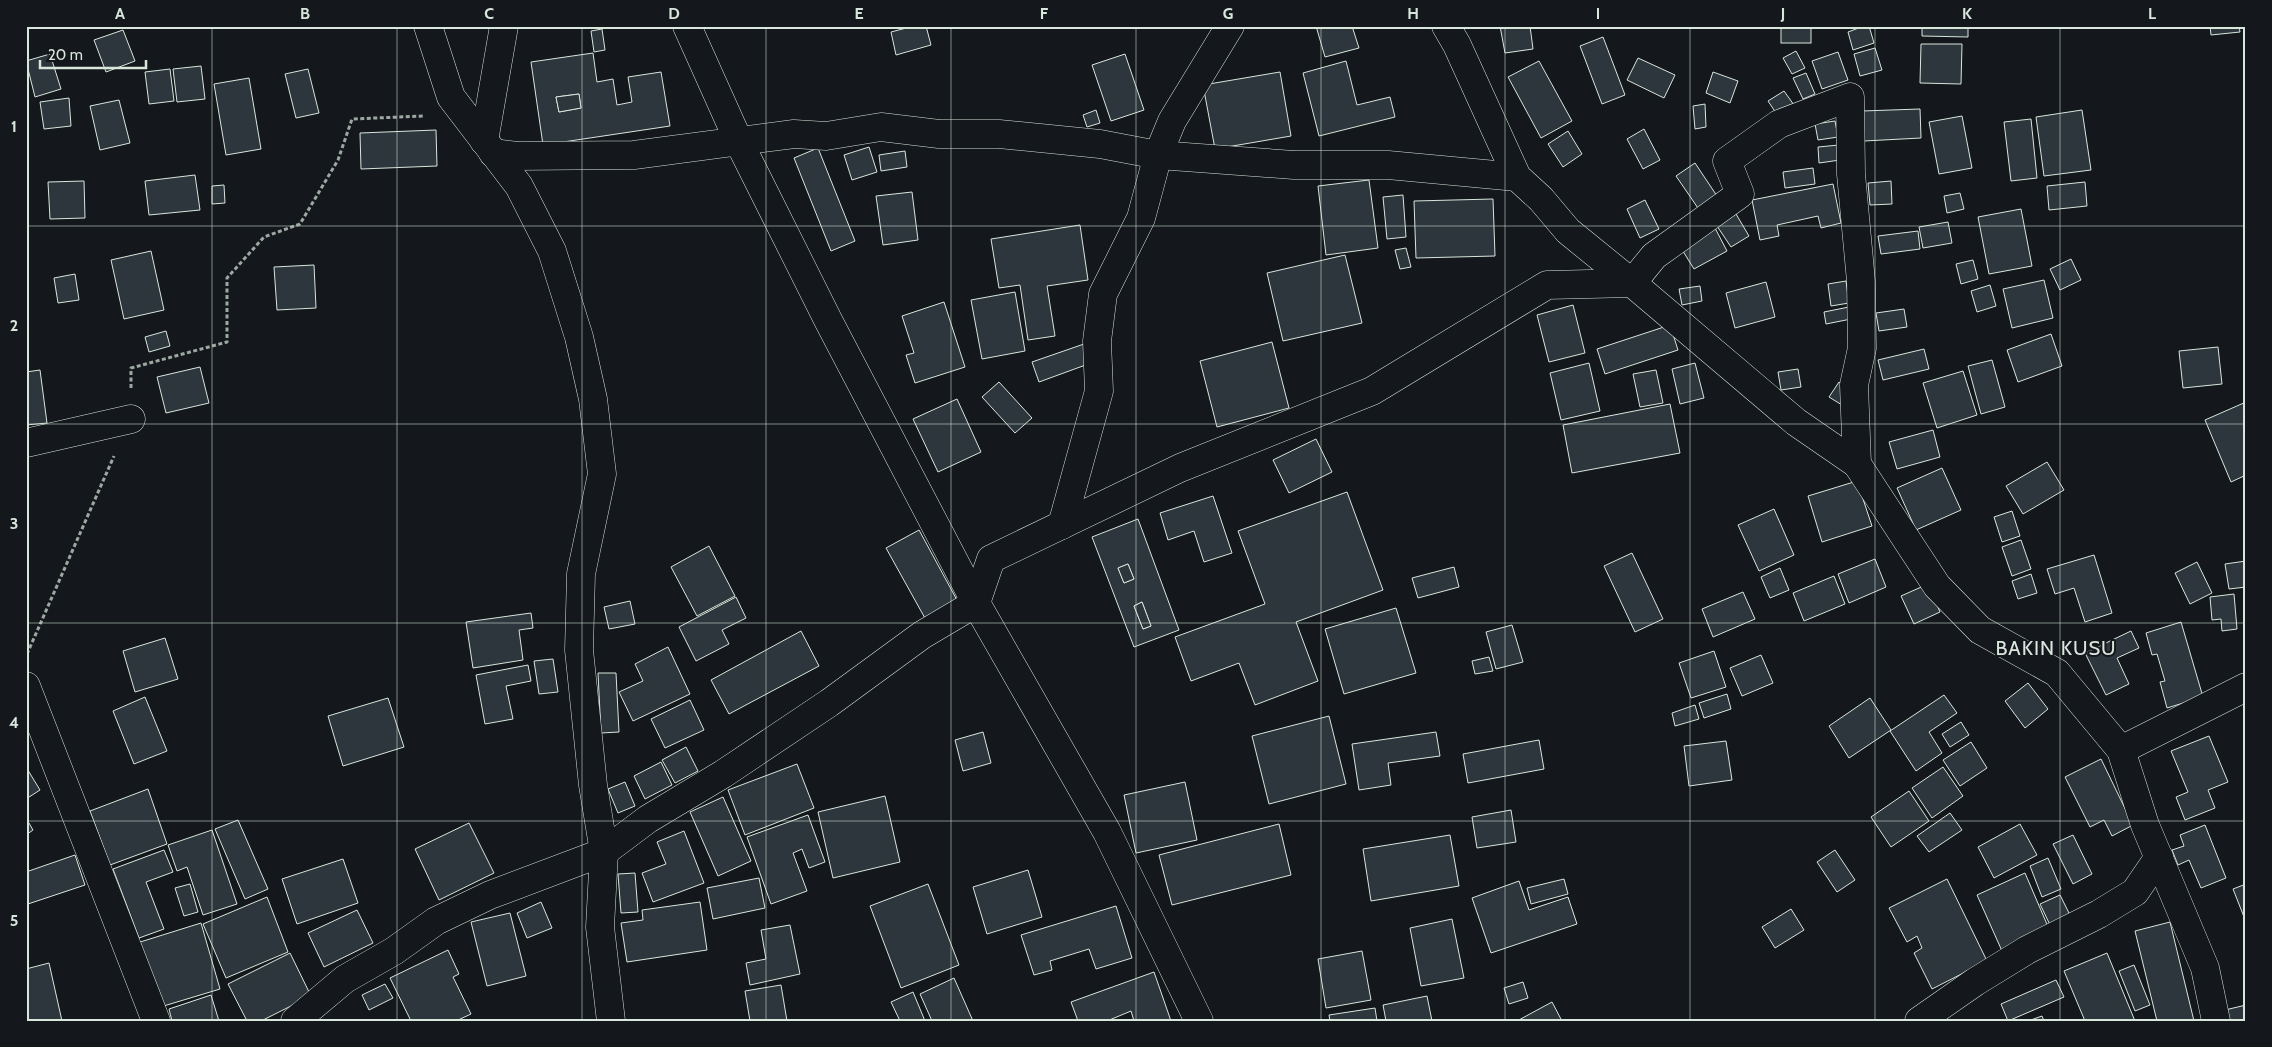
<svg xmlns="http://www.w3.org/2000/svg" width="2272" height="1047" font-family="Cabin,sans-serif">
  <rect width="100%" height="100%" fill="#14181c"/>
  <!-- building -->
  <g fill="#2c363c" stroke="#d8e6dc" fill-rule="evenodd">
    <polygon points="914,26 926,26 931,45 896,55 891,32"/>
    <polygon points="1316,26 1352,26 1359,48 1325,57"/>
    <polygon points="1500,26 1530,26 1533,49 1505,53"/>
    <rect x="1781" y="26" width="30" height="17"/>
    <polygon points="1864,26 1869,26 1874,43 1853,50 1848,32"/>
    <polygon points="1922,26 1968,26 1968,37 1922,36"/>
    <polygon points="2210,26 2239,26 2240,32 2211,35"/>
    <polygon points="602,29 605,50 594,52 591,31"/>
    <polygon points="123,30 135,61 106,72 94,40"/>
    <polygon points="1603,37 1625,95 1602,104 1580,46"/>
    <polygon points="1921,44 1962,44 1961,84 1920,83"/>
    <polygon points="1875,48 1882,70 1860,76 1854,54"/>
    <polygon points="1796,51 1805,68 1792,74 1783,58"/>
    <polygon points="1838,52 1848,80 1822,89 1812,61"/>
    <path d="M 593,53 L 597,82 L 613,79 L 617,105 L 632,102 L 628,77 L 661,72 L 670,126 L 543,145 L 531,62 ZM 579,94 L 581,108 L 559,112 L 556,97 Z"/>
    <polygon points="50,54 61,89 35,97 26,61"/>
    <polygon points="1125,54 1144,110 1111,121 1092,65"/>
    <polygon points="1638,58 1675,75 1664,98 1627,80"/>
    <polygon points="1346,61 1357,105 1390,97 1395,117 1319,136 1303,73"/>
    <polygon points="1539,61 1572,121 1541,138 1508,77"/>
    <polygon points="201,66 205,99 177,102 173,69"/>
    <polygon points="170,69 174,101 149,104 145,72"/>
    <polygon points="308,69 319,113 296,118 285,74"/>
    <polygon points="1280,72 1291,136 1215,149 1203,85"/>
    <polygon points="1713,72 1738,81 1730,103 1706,93"/>
    <polygon points="1806,73 1815,94 1803,99 1793,78"/>
    <polygon points="249,78 261,149 226,155 214,84"/>
    <polygon points="1784,91 1794,105 1778,116 1768,101"/>
    <polygon points="579,94 581,108 559,112 556,97"/>
    <polygon points="69,98 71,126 44,129 40,102"/>
    <polygon points="119,100 130,143 100,150 90,106"/>
    <polygon points="1705,104 1706,127 1695,129 1693,106"/>
    <polygon points="1920,109 1921,138 1864,141 1862,111"/>
    <polygon points="1096,110 1100,123 1087,127 1083,115"/>
    <polygon points="2082,110 2091,170 2044,176 2036,117"/>
    <polygon points="1962,116 1972,168 1939,174 1929,122"/>
    <polygon points="2031,119 2037,178 2011,181 2004,122"/>
    <polygon points="1835,121 1838,137 1818,140 1815,124"/>
    <polygon points="1644,129 1660,160 1643,169 1627,139"/>
    <polygon points="436,130 437,166 361,169 360,133"/>
    <polygon points="1568,131 1582,154 1563,167 1548,144"/>
    <polygon points="1839,145 1840,160 1819,163 1818,147"/>
    <polygon points="869,147 877,172 852,180 844,155"/>
    <polygon points="818,148 855,241 831,251 794,158"/>
    <polygon points="905,151 907,167 881,171 879,155"/>
    <polygon points="1695,163 1719,199 1700,211 1676,176"/>
    <polygon points="1813,168 1815,184 1785,188 1783,172"/>
    <polygon points="195,175 200,210 149,215 145,181"/>
    <polygon points="1369,180 1378,248 1326,255 1318,186"/>
    <polygon points="84,181 85,218 50,219 48,182"/>
    <polygon points="1891,181 1892,204 1870,205 1868,183"/>
    <polygon points="2085,182 2087,206 2049,210 2047,186"/>
    <polygon points="1833,184 1841,223 1821,228 1818,216 1777,225 1779,236 1760,240 1752,200"/>
    <polygon points="224,185 225,203 212,204 212,186"/>
    <polygon points="912,192 918,240 883,245 876,196"/>
    <polygon points="1960,193 1964,209 1947,213 1944,196"/>
    <polygon points="1403,195 1406,237 1387,239 1383,197"/>
    <polygon points="1493,199 1495,256 1416,258 1414,201"/>
    <polygon points="1645,200 1659,229 1640,238 1627,209"/>
    <polygon points="2021,209 2032,266 1989,274 1978,217"/>
    <polygon points="1736,214 1749,236 1731,247 1717,226"/>
    <polygon points="1948,222 1952,243 1923,248 1919,227"/>
    <polygon points="1080,225 1088,280 1047,286 1055,336 1028,340 1020,285 999,288 991,239"/>
    <polygon points="1715,228 1727,251 1694,269 1681,248"/>
    <polygon points="1918,231 1920,249 1881,254 1878,236"/>
    <polygon points="1406,248 1411,267 1400,269 1395,250"/>
    <polygon points="151,251 164,310 124,319 111,260"/>
    <polygon points="1345,255 1362,323 1283,341 1267,273"/>
    <polygon points="2071,259 2081,280 2060,290 2050,269"/>
    <polygon points="1973,260 1978,279 1961,284 1956,264"/>
    <polygon points="314,265 316,308 277,310 274,267"/>
    <polygon points="75,274 79,300 58,303 54,278"/>
    <polygon points="2044,280 2053,318 2012,328 2003,289"/>
    <polygon points="1846,281 1849,303 1831,306 1828,284"/>
    <polygon points="1766,282 1775,317 1735,328 1726,293"/>
    <polygon points="1990,285 1996,306 1977,312 1971,291"/>
    <polygon points="1700,286 1702,301 1682,305 1679,289"/>
    <polygon points="1015,292 1025,351 982,359 971,300"/>
    <polygon points="944,302 965,367 915,383 906,355 914,353 902,316"/>
    <polygon points="1573,305 1585,353 1549,362 1537,315"/>
    <polygon points="1849,307 1851,319 1826,324 1824,312"/>
    <polygon points="1904,309 1907,327 1879,331 1876,313"/>
    <polygon points="1670,325 1678,350 1605,374 1597,349"/>
    <polygon points="166,331 170,346 149,352 145,337"/>
    <polygon points="2051,334 2062,366 2018,382 2007,350"/>
    <polygon points="1272,342 1289,408 1217,427 1200,361"/>
    <polygon points="1084,344 1091,363 1039,382 1032,362"/>
    <polygon points="2218,347 2222,384 2183,388 2179,351"/>
    <polygon points="1924,349 1929,369 1883,380 1878,360"/>
    <polygon points="1992,360 2005,407 1981,414 1968,366"/>
    <polygon points="1589,363 1600,411 1561,420 1550,373"/>
    <polygon points="1695,363 1704,398 1680,404 1672,369"/>
    <polygon points="200,367 209,403 166,413 157,377"/>
    <polygon points="1798,369 1801,387 1781,390 1778,372"/>
    <polygon points="40,370 47,423 26,425 26,372"/>
    <polygon points="1656,370 1663,403 1640,407 1633,374"/>
    <polygon points="1963,371 1977,415 1937,428 1923,383"/>
    <polygon points="999,382 1032,418 1015,433 982,397"/>
    <polygon points="1839,382 1852,390 1842,405 1829,397"/>
    <polygon points="957,399 981,452 938,472 913,419"/>
    <polygon points="2246,402 2246,475 2231,482 2205,420"/>
    <polygon points="1670,404 1680,453 1572,473 1563,425"/>
    <polygon points="1933,430 1940,457 1897,469 1889,442"/>
    <polygon points="1316,439 1332,472 1289,493 1273,460"/>
    <polygon points="2047,462 2064,490 2023,514 2006,486"/>
    <polygon points="1942,468 1961,510 1916,530 1897,488"/>
    <polygon points="1857,481 1872,526 1822,542 1808,496"/>
    <polygon points="1347,492 1383,590 1296,622 1318,681 1255,705 1239,663 1191,681 1175,637 1265,604 1238,531"/>
    <polygon points="1213,496 1232,553 1204,562 1194,531 1168,540 1160,513"/>
    <polygon points="1774,509 1794,555 1759,571 1738,525"/>
    <polygon points="2012,511 2020,536 2002,542 1994,517"/>
    <path d="M 1138,519 L 1179,630 L 1134,647 L 1092,537 ZM 1128,564 L 1134,579 L 1124,583 L 1118,568 ZM 1142,602 L 1151,626 L 1143,629 L 1134,606 Z"/>
    <polygon points="919,530 958,602 926,620 886,548"/>
    <polygon points="2021,540 2031,569 2012,576 2002,547"/>
    <polygon points="709,546 735,596 697,616 671,567"/>
    <polygon points="1632,553 1663,619 1635,632 1604,566"/>
    <polygon points="2094,555 2112,613 2085,622 2074,588 2055,594 2047,569"/>
    <polygon points="1875,559 1886,587 1849,603 1838,574"/>
    <polygon points="2246,561 2246,587 2229,589 2225,564"/>
    <polygon points="2197,562 2212,593 2190,604 2175,573"/>
    <polygon points="1128,564 1134,579 1124,583 1118,568"/>
    <polygon points="1454,567 1459,587 1418,598 1412,578"/>
    <polygon points="1780,568 1789,590 1770,598 1761,577"/>
    <polygon points="2031,574 2037,593 2018,599 2012,581"/>
    <polygon points="1834,576 1845,604 1804,621 1793,593"/>
    <polygon points="1928,584 1940,612 1914,624 1901,596"/>
    <polygon points="1743,592 1755,619 1713,637 1702,609"/>
    <polygon points="2234,594 2237,629 2222,631 2221,619 2212,620 2210,597"/>
    <polygon points="736,597 746,618 722,630 729,644 696,661 679,627"/>
    <polygon points="630,601 635,624 609,629 604,607"/>
    <polygon points="1142,602 1151,626 1143,629 1134,606"/>
    <polygon points="1396,608 1416,673 1344,694 1325,629"/>
    <polygon points="531,613 533,628 519,630 523,660 473,668 466,622"/>
    <polygon points="2181,622 2203,697 2167,708 2160,682 2165,681 2157,654 2152,655 2146,633"/>
    <polygon points="1512,625 1523,662 1496,669 1486,632"/>
    <polygon points="801,631 819,666 729,714 711,680"/>
    <polygon points="2131,631 2139,648 2117,658 2129,684 2106,695 2085,653"/>
    <polygon points="165,638 178,679 135,692 123,651"/>
    <polygon points="668,647 690,694 633,721 619,692 643,681 635,664"/>
    <polygon points="1714,651 1726,687 1691,698 1679,663"/>
    <polygon points="1761,655 1773,683 1742,696 1730,668"/>
    <polygon points="1489,657 1493,671 1475,674 1472,661"/>
    <polygon points="553,659 558,692 539,694 534,661"/>
    <polygon points="528,665 531,681 506,686 513,719 485,724 476,675"/>
    <polygon points="598,673 616,673 619,732 601,733"/>
    <polygon points="2028,683 2048,709 2025,728 2005,701"/>
    <polygon points="1727,694 1731,709 1704,718 1699,703"/>
    <polygon points="1944,695 1957,713 1929,732 1942,753 1916,771 1890,731"/>
    <polygon points="145,697 167,751 134,764 113,711"/>
    <polygon points="388,698 404,747 343,766 328,716"/>
    <polygon points="1870,698 1891,730 1849,758 1829,726"/>
    <polygon points="690,700 704,730 665,748 651,719"/>
    <polygon points="1695,705 1699,719 1675,726 1672,713"/>
    <polygon points="1329,716 1346,784 1269,804 1252,736"/>
    <polygon points="1961,722 1969,735 1950,747 1942,734"/>
    <polygon points="983,732 991,763 963,771 955,740"/>
    <polygon points="1436,732 1440,756 1388,763 1391,785 1359,790 1352,744"/>
    <polygon points="2209,736 2228,782 2208,790 2215,808 2185,820 2176,797 2188,792 2171,751"/>
    <polygon points="1539,740 1544,769 1468,783 1463,754"/>
    <polygon points="1726,741 1732,780 1689,786 1684,746"/>
    <polygon points="1971,742 1987,768 1960,786 1943,760"/>
    <polygon points="686,747 698,771 675,783 662,760"/>
    <polygon points="2101,759 2133,825 2112,836 2104,820 2090,827 2065,777"/>
    <polygon points="661,762 672,785 645,799 634,776"/>
    <polygon points="797,764 814,808 745,835 728,790"/>
    <polygon points="26,767 40,790 26,799"/>
    <polygon points="1943,767 1963,796 1932,818 1912,788"/>
    <polygon points="625,782 635,806 618,813 608,789"/>
    <polygon points="1185,782 1197,840 1136,853 1124,795"/>
    <polygon points="148,789 167,844 110,865 90,811"/>
    <polygon points="1909,791 1929,821 1891,847 1871,817"/>
    <polygon points="885,796 900,862 833,878 818,812"/>
    <polygon points="723,797 751,861 718,876 690,812"/>
    <polygon points="1511,810 1516,842 1477,848 1472,817"/>
    <polygon points="1950,813 1962,830 1929,852 1917,836"/>
    <polygon points="808,815 825,862 809,868 802,849 793,853 807,891 771,904 747,837"/>
    <polygon points="26,818 33,830 26,835"/>
    <polygon points="238,820 268,889 245,899 215,829"/>
    <polygon points="469,823 494,873 439,900 415,849"/>
    <polygon points="1279,824 1291,875 1172,905 1159,855"/>
    <polygon points="2020,824 2037,855 1994,878 1978,847"/>
    <polygon points="2205,825 2226,878 2201,888 2189,860 2178,865 2172,850 2184,846 2180,835"/>
    <polygon points="212,830 237,904 203,915 187,867 177,871 168,845"/>
    <polygon points="684,831 704,883 653,902 642,873 666,864 657,842"/>
    <polygon points="1450,835 1459,886 1371,901 1363,849"/>
    <polygon points="2073,835 2092,874 2073,884 2053,844"/>
    <polygon points="164,850 173,872 146,882 164,929 139,938 113,869"/>
    <polygon points="1835,850 1855,880 1837,892 1817,862"/>
    <polygon points="75,855 85,885 28,904 26,872"/>
    <polygon points="2048,858 2061,889 2042,897 2030,866"/>
    <polygon points="343,859 358,903 297,924 282,879"/>
    <polygon points="1028,870 1042,917 987,934 973,887"/>
    <polygon points="635,873 638,912 621,913 618,874"/>
    <polygon points="2025,873 2049,929 2002,951 1977,895"/>
    <polygon points="759,878 765,908 713,919 707,888"/>
    <polygon points="1564,879 1568,894 1531,904 1527,888"/>
    <polygon points="1947,879 1987,961 1932,989 1914,953 1922,948 1917,936 1907,942 1889,908"/>
    <polygon points="1519,881 1529,910 1568,897 1577,924 1491,953 1472,898"/>
    <polygon points="190,884 198,912 184,916 175,888"/>
    <polygon points="928,884 959,965 901,988 870,906"/>
    <polygon points="2246,884 2246,922 2233,889"/>
    <polygon points="2060,895 2071,917 2051,927 2040,904"/>
    <polygon points="267,897 288,952 226,978 203,924"/>
    <polygon points="541,902 552,928 527,938 517,913"/>
    <polygon points="700,902 707,950 627,962 621,923 643,920 642,910"/>
    <polygon points="1116,906 1132,958 1096,969 1089,949 1050,961 1052,970 1034,975 1021,935"/>
    <polygon points="1791,909 1804,930 1775,948 1762,927"/>
    <polygon points="357,910 373,943 324,967 308,933"/>
    <polygon points="510,913 526,976 487,986 471,922"/>
    <polygon points="1452,919 1464,978 1421,986 1410,928"/>
    <polygon points="2170,922 2194,1021 2157,1021 2135,931"/>
    <polygon points="201,923 220,989 157,1008 137,943"/>
    <polygon points="790,925 800,974 750,985 746,963 766,959 761,930"/>
    <polygon points="448,950 459,974 453,977 471,1014 456,1021 411,1021 390,978"/>
    <polygon points="1362,951 1371,1000 1326,1008 1318,959"/>
    <polygon points="290,953 311,996 261,1021 247,1021 228,984"/>
    <polygon points="2107,953 2135,1021 2085,1021 2064,971"/>
    <polygon points="49,963 62,1021 26,1021 26,969"/>
    <polygon points="2134,965 2150,1005 2135,1011 2119,971"/>
    <polygon points="1154,972 1171,1021 1134,1021 1131,1011 1107,1021 1078,1021 1071,1002"/>
    <polygon points="954,978 973,1021 932,1021 920,994"/>
    <polygon points="2056,980 2064,997 2008,1021 2001,1004"/>
    <polygon points="1523,982 1528,998 1509,1004 1504,988"/>
    <polygon points="385,984 393,998 369,1010 362,995"/>
    <polygon points="781,985 787,1021 750,1021 745,991"/>
    <polygon points="913,992 925,1021 900,1021 891,1002"/>
    <polygon points="211,995 219,1021 172,1021 169,1009"/>
    <polygon points="1427,996 1432,1021 1386,1021 1383,1005"/>
    <polygon points="1552,1002 1562,1021 1517,1021"/>
    <polygon points="2246,1005 2246,1021 2228,1021 2225,1010"/>
    <polygon points="1375,1008 1377,1021 1330,1021 1329,1015"/>
    <polygon points="2042,1016 2044,1021 2028,1021"/>
  </g>
  <g fill="none" stroke-linecap="round" stroke-linejoin="round">
    <!-- minor casing -->
    <g stroke="#d8e6dc" stroke-width="29">
      <g id="minor">
        <polyline points="428,26 451,97 519,186 552,251 579,337 593,399 602,474 581,574 579,650 593,785 604,852 600,927 611,1021"/>
        <polyline points="1446,26 1457,45 1517,177 1541,199 1568,231 1632,283 1796,422 1857,464 1937,586 1980,630 2057,673 2121,750 2145,825 2205,968 2216,1021"/>
        <polyline points="484,141 504,26"/>
        <polyline points="493,153 517,156 634,155 794,134 826,136 881,127 939,134 999,134 1100,144 1158,155 1294,165 1388,165 1517,177"/>
        <polyline points="26,443 131,419"/>
        <polyline points="1062,525 1099,391 1097,341 1103,294 1141,218 1158,155 1172,121 1230,26"/>
        <polyline points="26,686 156,1021"/>
        <polyline points="2121,750 2246,687"/>
        <polyline points="295,1021 345,979 394,951 436,921 490,895 604,852 648,819 723,774 829,703 922,635 976,603 991,559 1180,468 1372,391 1547,285 1632,283 1654,256 1740,194 1727,161 1779,124 1850,97 1851,174 1861,281 1862,348 1854,385 1857,464"/>
        <polyline points="1919,1021 1975,982 2027,950 2099,914 2135,892 2159,857"/>
      </g>
    </g>
    <!-- tertiary casing -->
    <g stroke="#d8e6dc" stroke-width="29">
      <polyline id="tertiary" points="687,26 739,142 828,320 976,603 1107,832 1199,1021"/>
    </g>
    <!-- path -->
    <g stroke="#9da8a2" stroke-width="3" stroke-dasharray="4 2.5" stroke-linecap="butt">
      <polyline points="131,388 131,368 227,342 227,278 264,237 300,224 338,160 352,119 424,116"/>
      <polyline points="27,654 114,456"/>
    </g>
    <!-- minor -->
    <use href="#minor" stroke="#14181c" stroke-width="28"/>
    <!-- tertiary -->
    <use href="#tertiary" stroke="#14181c" stroke-width="28"/>
  </g>
  <!-- grid -->
  <path fill="none" stroke="#d8e6dc" stroke-width="1" stroke-opacity="0.55" d="M 212,26 L 212,1021M 397,26 L 397,1021M 582,26 L 582,1021M 766,26 L 766,1021M 951,26 L 951,1021M 1136,26 L 1136,1021M 1321,26 L 1321,1021M 1505,26 L 1505,1021M 1690,26 L 1690,1021M 1875,26 L 1875,1021M 2060,26 L 2060,1021M 26,226 L 2246,226M 26,424 L 2246,424M 26,623 L 2246,623M 26,821 L 2246,821"/>
  <g text-anchor="middle" dominant-baseline="central" stroke-width="4" stroke-linejoin="round" paint-order="stroke">
    <!-- quarter labels -->
    <g font-size="20" letter-spacing="1" fill="#d8e6dc" stroke="#14181c">
      <text x="2056" y="648">BAKIN KUSU</text>
    </g>
  </g>
  <!-- border -->
  <rect width="2272" height="1047" fill="none" stroke="#14181c" stroke-width="55"/>
  <!-- scale -->
  <path d="M40 60v8h106v-8" fill="none" stroke="#d8e6dc" stroke-width="2.5"/>
  <text x="48" y="60" font-size="15" fill="#d8e6dc" stroke="#14181c" stroke-width="4" paint-order="stroke">20 m</text>
  <rect x="28" y="28" width="2216" height="992" fill="none" stroke="#d8e6dc" stroke-width="2"/>
  <g font-size="16" text-anchor="middle" font-weight="bold" fill="#d8e6dc">
    <text x="120" y="19">A</text>
    <text x="305" y="19">B</text>
    <text x="489" y="19">C</text>
    <text x="674" y="19">D</text>
    <text x="859" y="19">E</text>
    <text x="1044" y="19">F</text>
    <text x="1228" y="19">G</text>
    <text x="1413" y="19">H</text>
    <text x="1598" y="19">I</text>
    <text x="1783" y="19">J</text>
    <text x="1967" y="19">K</text>
    <text x="2152" y="19">L</text>
    <text x="14" y="132">1</text>
    <text x="14" y="331">2</text>
    <text x="14" y="529">3</text>
    <text x="14" y="728">4</text>
    <text x="14" y="926">5</text>
  </g>
</svg>
